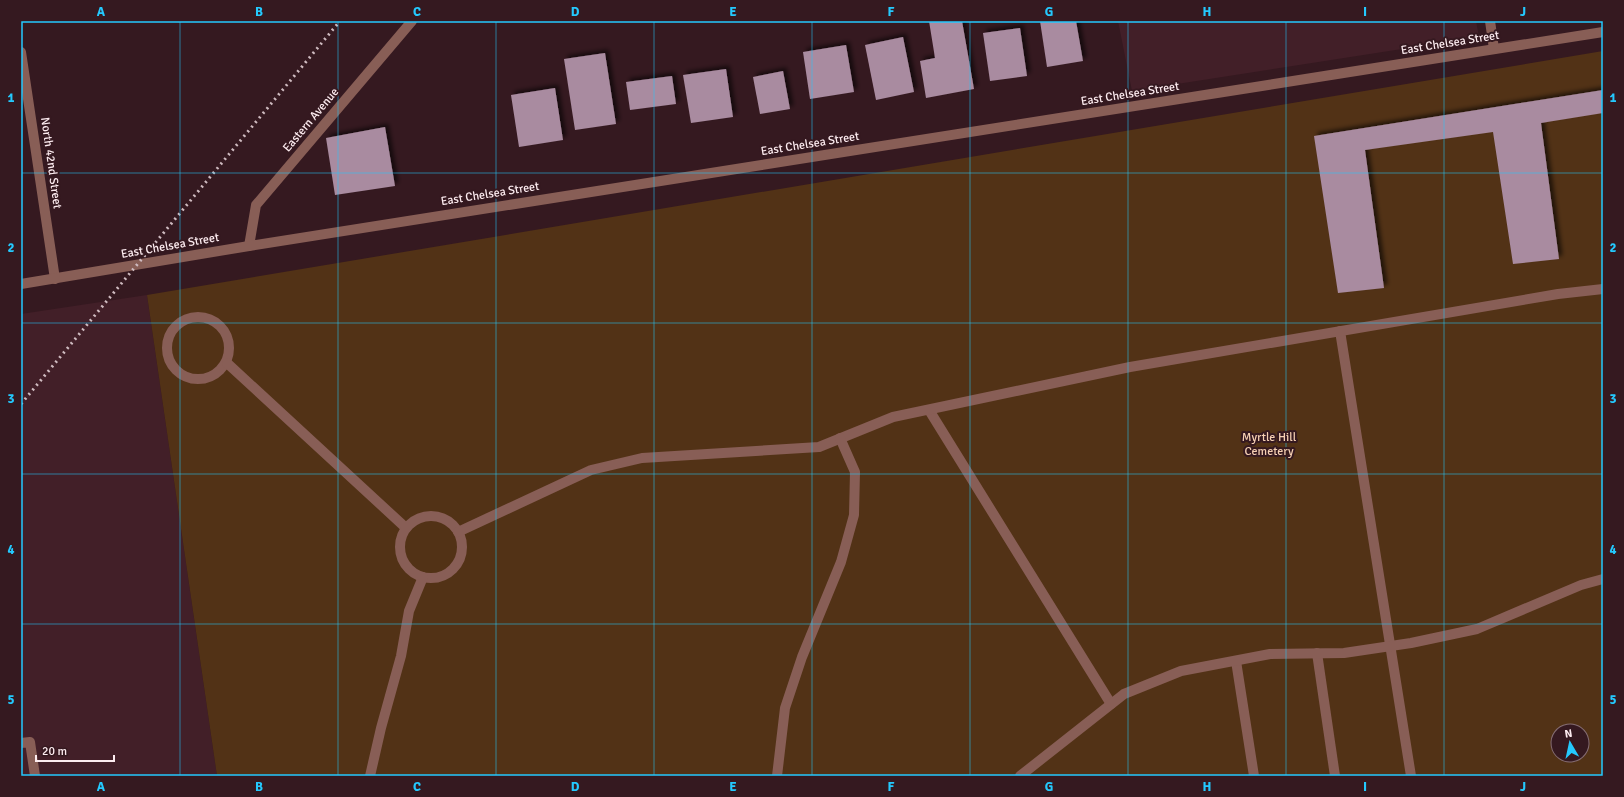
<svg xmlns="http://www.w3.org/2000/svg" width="1624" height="797" font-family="Signika,sans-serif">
  <defs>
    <filter id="shadow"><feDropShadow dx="3.5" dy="-3.5" stdDeviation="2" flood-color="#0009"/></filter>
  </defs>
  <rect width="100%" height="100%" fill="#351920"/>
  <!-- built -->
  <g fill="#421f28">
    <polygon points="1118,21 1476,21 1479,37 1132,91"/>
    <polygon points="147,295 217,776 21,776 21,314"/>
  </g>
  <!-- green -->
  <path fill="#523216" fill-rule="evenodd" d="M 1603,51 L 1603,776 L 217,776 L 147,295 ZM 1558,731 L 1582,731 L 1582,755 L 1558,755 Z"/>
  <!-- building -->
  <g fill="#a98ba0" filter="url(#shadow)">
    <polygon points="929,21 962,21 974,89 926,98 920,61 935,58"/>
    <polygon points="1040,21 1076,21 1083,61 1047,67"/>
    <polygon points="1020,28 1027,76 990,81 983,33"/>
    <polygon points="903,37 914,92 876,100 865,45"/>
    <polygon points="846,45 854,92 810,99 803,52"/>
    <polygon points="605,53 616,124 575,130 564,59"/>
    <polygon points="726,69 733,117 691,123 683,75"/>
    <polygon points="783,71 790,109 760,114 753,77"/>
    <polygon points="672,76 676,104 630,110 626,82"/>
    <polygon points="555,88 563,140 519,147 511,95"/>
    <polygon points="1603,90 1603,113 1541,123 1559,259 1513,264 1493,132 1365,150 1384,288 1338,293 1314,136"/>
    <polygon points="385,127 395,186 335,195 326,138"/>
  </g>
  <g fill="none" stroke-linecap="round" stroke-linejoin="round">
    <!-- lane -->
    <g stroke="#885e56" stroke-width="10">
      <circle cx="198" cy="348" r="31"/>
      <polyline points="1340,331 1411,776"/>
      <polyline points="227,363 406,528"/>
      <polyline points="929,410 1111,704"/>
      <circle cx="431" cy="547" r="31"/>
      <polyline points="458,532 591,470 642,458 819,447 893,417 1130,367 1558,294 1603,289"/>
      <polyline points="1317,653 1335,776"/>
      <polyline points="1236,661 1254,776"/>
      <polyline points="21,743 30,742 35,776"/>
      <polyline points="370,776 381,728 401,656 409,611 423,577"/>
      <polyline points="777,776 785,708 802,657 841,562 854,515 855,472 840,438"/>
      <polyline points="1020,776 1124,694 1181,671 1270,654 1344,653 1411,643 1477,629 1581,585 1603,579"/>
    </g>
    <!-- street -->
    <g stroke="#885e56" stroke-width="10">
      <polyline points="1490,21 1494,49"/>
      <polyline points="21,52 55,279"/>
      <polyline points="249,246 256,205 412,21"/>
      <polyline points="21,284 249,246 1603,32"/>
    </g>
    <!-- rail -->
    <polyline stroke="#cfbbc0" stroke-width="3" stroke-dasharray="2 4" stroke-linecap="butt" points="21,404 340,21"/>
  </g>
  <!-- grid -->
  <path fill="none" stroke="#24c9fe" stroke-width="1" stroke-opacity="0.55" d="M 180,21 L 180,776M 338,21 L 338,776M 496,21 L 496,776M 654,21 L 654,776M 812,21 L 812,776M 970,21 L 970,776M 1128,21 L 1128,776M 1286,21 L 1286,776M 1444,21 L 1444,776M 21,173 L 1603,173M 21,323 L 1603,323M 21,474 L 1603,474M 21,624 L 1603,624"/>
  <g text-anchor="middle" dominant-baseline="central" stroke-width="4" stroke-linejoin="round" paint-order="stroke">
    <!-- street labels -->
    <g font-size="12" fill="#fdecf0" stroke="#351920">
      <text transform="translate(1450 43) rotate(-9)">East Chelsea Street</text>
      <text transform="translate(1130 94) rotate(-9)">East Chelsea Street</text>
      <text transform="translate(311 120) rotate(-50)">Eastern Avenue</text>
      <text transform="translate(810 144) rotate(-9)">East Chelsea Street</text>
      <text transform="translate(51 163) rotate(82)">North 42nd Street</text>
      <text transform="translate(490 194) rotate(-9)">East Chelsea Street</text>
      <text transform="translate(170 246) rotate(-10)">East Chelsea Street</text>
    </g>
    <!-- park labels -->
    <g font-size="12" fill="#f6d0b3" stroke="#351920">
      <text x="1269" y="437">Myrtle Hill<tspan x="1269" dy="14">Cemetery</tspan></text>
    </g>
  </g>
  <!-- border -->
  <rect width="1624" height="797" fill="none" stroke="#351920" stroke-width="44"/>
  <!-- north arrow -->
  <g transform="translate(1570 743) rotate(351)"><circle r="19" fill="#351920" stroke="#856d73"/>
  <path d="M0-3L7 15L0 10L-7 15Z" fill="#24c9fe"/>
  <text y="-6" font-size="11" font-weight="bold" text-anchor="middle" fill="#fdecf0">N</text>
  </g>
  <!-- scale -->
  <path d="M36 755v6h78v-6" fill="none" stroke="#fdecf0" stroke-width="2"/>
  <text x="42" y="755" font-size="12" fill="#fdecf0" stroke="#351920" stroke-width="3" paint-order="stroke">20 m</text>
  <rect x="22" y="22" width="1580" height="753" fill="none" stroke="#24c9fe" stroke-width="1.5"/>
  <g font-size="13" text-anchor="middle" font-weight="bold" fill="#24c9fe">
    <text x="101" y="16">A</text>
    <text x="259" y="16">B</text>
    <text x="417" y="16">C</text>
    <text x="575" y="16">D</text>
    <text x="733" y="16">E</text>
    <text x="891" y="16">F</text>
    <text x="1049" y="16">G</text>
    <text x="1207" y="16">H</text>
    <text x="1365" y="16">I</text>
    <text x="1523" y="16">J</text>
    <text x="11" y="102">1</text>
    <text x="1613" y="102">1</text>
    <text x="11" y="252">2</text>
    <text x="1613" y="252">2</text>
    <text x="11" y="403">3</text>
    <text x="1613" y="403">3</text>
    <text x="11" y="554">4</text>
    <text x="1613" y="554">4</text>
    <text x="11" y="704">5</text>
    <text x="1613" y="704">5</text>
    <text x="101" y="791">A</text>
    <text x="259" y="791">B</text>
    <text x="417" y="791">C</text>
    <text x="575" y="791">D</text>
    <text x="733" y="791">E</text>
    <text x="891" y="791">F</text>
    <text x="1049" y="791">G</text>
    <text x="1207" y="791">H</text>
    <text x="1365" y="791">I</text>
    <text x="1523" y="791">J</text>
  </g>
</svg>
